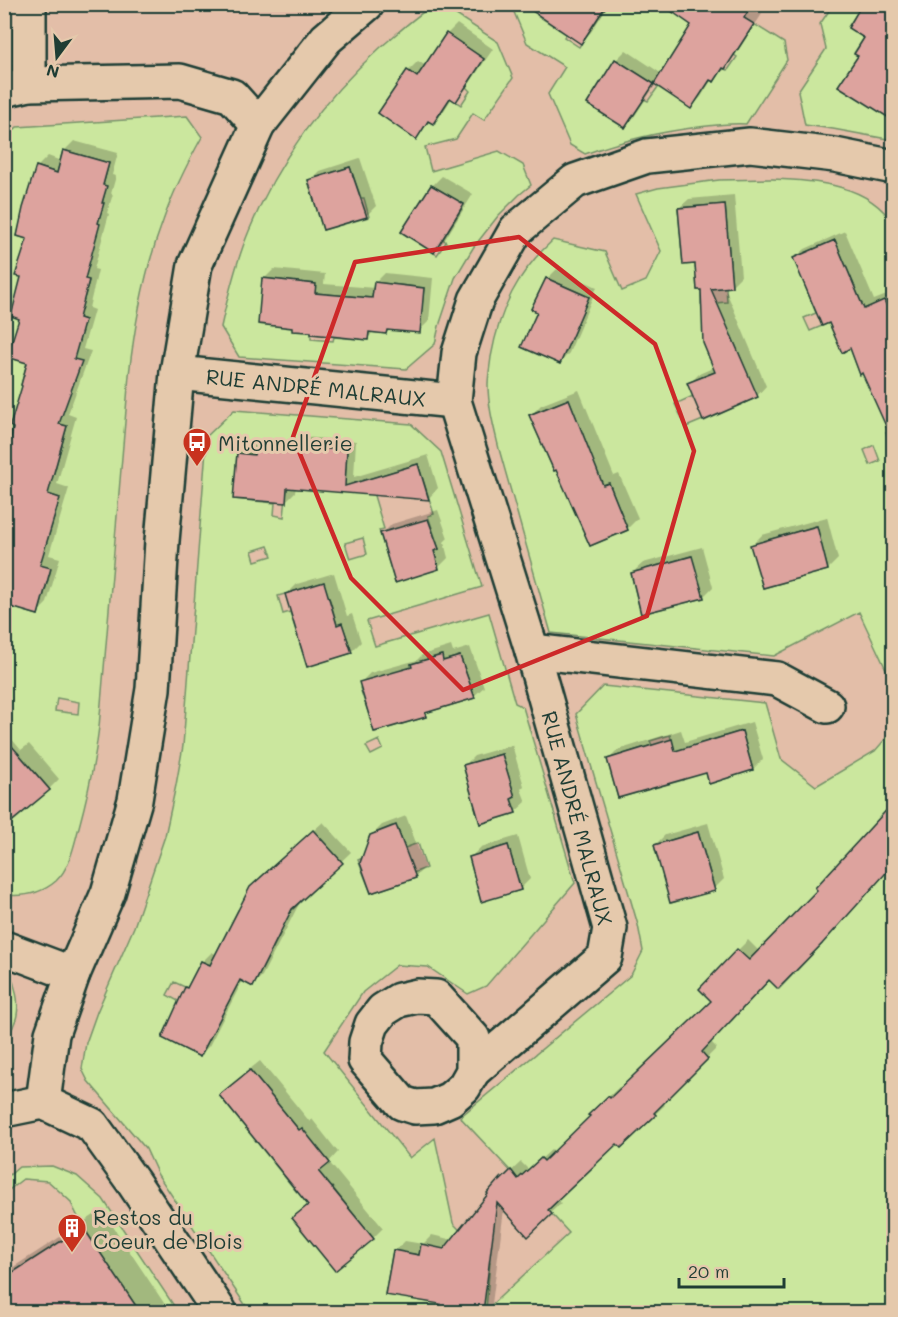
<svg xmlns="http://www.w3.org/2000/svg" width="898" height="1317" font-family="Mali,sans-serif">
  <rect width="100%" height="100%" fill="#e3bea8"/>
  <filter id="ink" filterUnits="userSpaceOnUse"><feTurbulence type="fractalNoise" baseFrequency=".0167" numOctaves="2"/><feDisplacementMap in="SourceGraphic" scale="12" xChannelSelector="R" yChannelSelector="G"/><feConvolveMatrix kernelMatrix="1 2 1 2 8 2 1 2 1" color-interpolation-filters="sRGB"/></filter>
  <g filter="url(#ink)">
    <!-- green -->
    <g fill="#cbe79e" stroke="#759269" stroke-width="1.5" fill-rule="evenodd">
      <path d="M 434,5 L 441,5 L 498,42 L 513,78 L 484,120 L 473,113 L 456,139 L 425,147 L 431,171 L 499,151 L 523,165 L 531,185 L 519,195 L 498,216 L 473,248 L 455,278 L 439,326 L 435,344 L 406,369 L 239,357 L 221,327 C 228,295 236,262 249,231 C 278,161 324,98 381,47 C 398,33 415,16 434,5 ZM 446,33 L 484,59 L 466,87 L 470,91 L 461,105 L 450,98 L 434,124 L 428,121 L 416,139 L 378,113 L 407,70 L 417,77 ZM 350,167 L 361,198 L 364,198 L 369,217 L 323,230 L 308,180 ZM 431,185 L 464,205 L 443,239 L 446,242 L 437,255 L 401,232 ZM 262,278 L 315,284 L 315,293 L 372,298 L 374,282 L 424,288 L 419,332 L 387,330 L 386,334 L 369,332 L 368,340 L 334,337 L 333,341 L 311,339 L 311,332 L 293,331 L 292,328 Z"/>
      <path d="M 511,5 L 529,5 L 539,11 L 537,15 L 566,34 L 564,37 L 579,47 L 607,5 L 692,5 L 696,28 L 681,41 L 654,84 L 615,59 L 587,104 L 625,128 L 644,99 L 648,101 L 658,87 L 691,108 L 710,80 L 714,82 L 723,68 L 728,70 L 737,57 L 734,55 L 754,24 L 784,43 L 787,60 L 746,124 C 730,123 715,125 699,127 C 659,132 623,140 585,154 L 570,145 L 548,94 L 565,67 L 527,43 Z"/>
      <polygon points="833,5 867,5 857,13 848,27 864,38 854,53 858,56 838,86 892,120 893,118 893,140 833,129 805,125 798,91 826,49 820,24"/>
      <path d="M 187,116 L 202,137 C 187,164 173,192 163,221 C 144,271 135,322 129,375 L 99,727 C 95,761 88,794 79,827 C 74,845 70,868 56,881 C 41,894 24,897 5,895 L 5,814 L 12,822 L 50,790 L 18,753 L 5,752 L 5,605 L 38,615 L 51,569 L 5,555 L 46,544 L 60,498 L 7,482 L 5,491 L 5,139 L 17,127 ZM 63,150 L 109,163 L 103,185 L 106,186 L 98,223 L 77,277 L 89,281 L 85,296 L 82,296 L 76,317 L 85,320 L 71,358 L 66,398 L 21,385 L 27,363 L 7,357 L 12,341 L 25,345 L 32,323 L 35,282 L 16,275 L 37,242 L 17,236 L 36,166 L 57,173 ZM 15,411 L 67,426 L 54,473 L 6,460 L 13,428 L 10,426 ZM 57,698 L 79,702 L 78,714 L 55,711 Z"/>
      <path d="M 771,179 C 815,181 869,183 894,225 L 893,322 L 884,301 L 864,309 L 835,240 L 794,258 L 816,313 L 804,318 L 810,331 L 829,323 L 842,352 L 850,348 L 860,374 L 862,373 L 893,430 L 886,433 L 894,452 L 893,684 L 859,612 L 774,656 L 551,633 L 499,449 C 494,428 488,406 488,385 C 488,376 490,366 491,357 C 500,308 517,273 553,240 L 605,252 L 622,291 L 646,281 L 661,251 L 636,194 L 658,188 L 719,180 ZM 725,204 L 732,287 L 726,287 L 727,302 L 701,304 L 701,290 L 697,290 L 695,264 L 683,265 L 678,208 ZM 546,278 L 589,297 L 560,364 L 522,347 L 537,312 L 531,309 ZM 732,337 L 757,397 L 704,421 L 703,420 L 686,427 L 675,404 L 693,396 L 688,383 L 715,372 ZM 569,399 L 591,455 L 554,471 L 529,415 ZM 874,445 L 880,461 L 870,465 L 864,450 ZM 609,483 L 628,530 L 590,546 L 570,499 ZM 816,526 L 828,570 L 763,588 L 751,545 ZM 691,556 L 704,598 L 641,614 L 631,573 Z"/>
      <path d="M 234,410 L 411,424 L 441,452 L 482,587 L 367,621 L 375,646 L 489,613 L 515,703 L 523,707 L 575,883 L 486,986 L 468,994 L 428,967 L 397,965 L 363,992 L 324,1051 L 410,1158 L 435,1138 L 453,1223 L 490,1262 L 486,1310 L 569,1233 L 548,1210 L 594,1166 L 544,1161 L 541,1158 L 518,1179 L 460,1117 L 631,975 L 643,951 L 638,925 L 576,714 L 603,686 L 765,703 L 781,759 L 816,786 L 875,751 L 893,730 L 894,803 L 858,842 L 893,875 L 893,1312 L 462,1312 L 463,1309 L 421,1244 L 419,1255 L 393,1251 L 385,1294 L 440,1304 L 439,1312 L 250,1312 L 158,1175 L 146,1149 L 88,1081 L 82,1069 L 86,1043 L 97,1012 L 134,927 L 165,836 L 176,785 L 183,746 L 207,436 ZM 291,442 L 309,444 L 309,448 L 347,450 L 344,492 L 287,488 L 284,517 L 274,515 L 275,503 L 234,499 L 237,454 L 254,454 L 255,449 L 290,452 ZM 418,464 L 434,514 L 428,516 L 439,549 L 434,551 L 439,569 L 395,582 L 379,530 L 384,529 L 369,479 ZM 363,538 L 367,554 L 350,559 L 345,543 ZM 268,546 L 272,556 L 255,561 L 252,551 ZM 318,584 L 330,600 L 337,625 L 342,624 L 352,653 L 307,666 L 290,612 L 283,614 L 278,596 ZM 441,655 L 443,661 L 460,656 L 475,698 L 425,713 L 426,717 L 375,732 L 360,688 L 381,682 L 412,667 L 411,664 ZM 742,731 L 753,770 L 709,784 L 699,744 ZM 670,735 L 683,780 L 618,798 L 607,759 L 652,745 L 650,741 ZM 379,740 L 383,749 L 371,755 L 366,746 ZM 502,754 L 515,797 L 511,799 L 516,813 L 480,824 L 463,765 ZM 392,826 L 398,829 L 405,848 L 418,843 L 426,868 L 413,873 L 415,878 L 371,893 L 358,860 L 373,854 L 368,840 L 370,835 ZM 313,831 L 331,873 L 291,911 L 261,877 ZM 698,832 L 715,890 L 671,903 L 654,845 ZM 508,845 L 521,890 L 481,901 L 469,857 ZM 238,910 L 281,932 L 253,987 L 240,980 L 200,1057 L 162,1038 L 180,1002 L 167,995 L 174,982 L 187,988 L 201,961 L 210,965 ZM 793,915 L 822,944 L 779,989 L 769,980 L 731,1021 L 749,960 ZM 680,1031 L 708,1059 L 665,1101 L 637,1072 ZM 250,1070 L 299,1130 L 302,1128 L 296,1191 L 219,1095 ZM 629,1088 L 656,1115 L 621,1148 L 589,1115 L 608,1096 L 614,1102 ZM 332,1187 L 373,1239 L 292,1218 Z"/>
      <path d="M 10,973 C 16,988 22,1008 14,1024 C 12,1030 8,1035 5,1040 L 5,979 Z"/>
      <polygon points="52,1166 77,1176 103,1199 178,1312 140,1312 83,1227 70,1201 48,1181 23,1179 5,1193 5,1179 19,1167"/>
    </g>
    <!-- shadow -->
    <g fill="#0003">
      <polygon points="532,4 609,4 591,32 581,42"/>
      <polygon points="694,4 754,4 752,8 762,14 734,57 723,71 713,80 712,79 701,97 691,107 656,84 634,117 625,127 589,104 616,60 626,50 662,74 694,25"/>
      <polygon points="457,24 493,49 465,90 456,100 452,98 443,112 433,122 430,121 416,138 408,71 418,61 426,66 447,34"/>
      <polygon points="74,141 118,153 112,175 116,176 111,194 113,194 107,213 109,214 94,269 98,270 89,308 94,310 83,349 91,351 68,414 76,417 57,484 69,488 49,555 60,558 47,603 37,613 14,461 29,362 20,318 23,276 29,238 25,208 38,166 48,156 61,161 64,151"/>
      <polygon points="360,158 376,206 366,216 310,181 320,171"/>
      <polygon points="442,176 473,194 444,241 434,251 403,232 432,186"/>
      <polygon points="734,195 741,276 731,286 724,286 766,386 757,396 689,384 699,374 715,367 702,288 696,262 679,208 689,199"/>
      <polygon points="845,231 874,300 894,292 894,448 888,433 890,432 851,346 830,321 795,258 805,249"/>
      <polygon points="274,269 325,274 324,284 375,288 375,283 385,273 433,278 429,321 419,331 390,329 386,333 374,331 368,338 264,279"/>
      <polygon points="557,269 597,287 569,353 560,363 539,311 547,279"/>
      <polygon points="579,390 614,476 619,474 638,518 628,528 591,544 531,415 541,405"/>
      <polygon points="302,437 356,441 354,477 428,455 438,488 429,498 296,487 295,492 285,502 238,454 248,444 261,445 266,439 297,442"/>
      <polygon points="438,510 448,538 444,542 448,558 438,568 382,534 392,524"/>
      <polygon points="827,517 838,559 828,569 764,587 752,545 762,535"/>
      <polygon points="702,547 713,587 703,597 632,573 643,563"/>
      <polygon points="334,573 347,616 352,614 361,642 351,652 287,594 297,584"/>
      <polygon points="451,646 453,652 470,647 484,687 474,696 431,710 425,715 360,683 370,673 417,660 422,655"/>
      <polygon points="752,722 763,759 753,769 707,771 608,760 618,750 681,730 685,742"/>
      <polygon points="4,730 21,750 29,744 59,779 49,789 4,811"/>
      <polygon points="512,745 524,786 521,789 526,802 515,812 464,766 474,756"/>
      <polygon points="894,805 894,873 888,869 770,978 710,1041 717,1048 662,1102 665,1105 621,1146 617,1142 557,1200 561,1203 528,1234 504,1209 491,1312 440,1312 442,1303 395,1251 405,1241 423,1244 432,1235 453,1240 489,1193 509,1172 508,1174 521,1162 529,1170 552,1149 555,1152 592,1116 600,1105 619,1087 621,1089 713,1001 738,950 748,940 759,951 820,890"/>
      <polygon points="406,816 425,867 415,877 371,836 382,825"/>
      <polygon points="323,822 351,852 301,900 262,976 253,985 243,980 209,1046 200,1055 186,988 191,983 202,962 212,952 217,955 261,878"/>
      <polygon points="708,823 724,879 714,889 655,845 665,835"/>
      <polygon points="518,836 530,879 520,889 471,857 481,847"/>
      <polygon points="260,1061 310,1122 312,1119 338,1152 329,1162 383,1228 373,1238 294,1218 309,1204 221,1095 230,1085"/>
      <polygon points="102,1210 170,1312 4,1312 4,1273"/>
    </g>
    <!-- building -->
    <g fill="#dda39e" stroke="#1f3d34" stroke-width="1.5">
      <polygon points="522,4 607,4 581,44"/>
      <polygon points="661,4 752,4 744,18 754,24 725,69 723,68 714,82 710,80 691,109 654,84 625,128 587,104 615,59 654,84 691,25"/>
      <polygon points="862,4 894,4 894,121 838,86 858,56 854,54 864,38 848,28"/>
      <polygon points="446,33 484,59 456,102 450,98 433,124 428,121 416,140 378,113 407,70 417,77"/>
      <polygon points="63,150 109,163 103,185 107,186 102,203 104,203 98,223 100,224 85,279 89,280 79,318 85,320 74,359 82,361 59,424 67,426 48,494 60,498 40,565 51,568 38,615 4,605 4,491 12,462 6,460 13,428 10,426 22,386 21,385 27,363 7,357 19,319 11,316 21,277 15,276 27,239 17,236 23,208 36,166 57,173"/>
      <polygon points="350,167 367,217 323,230 308,180"/>
      <polygon points="431,185 464,204 434,253 401,232"/>
      <polygon points="725,204 732,287 711,289 758,397 703,421 687,383 715,372 703,343 701,290 697,290 695,264 683,265 678,208"/>
      <polygon points="835,240 864,309 884,300 894,322 894,444 862,373 860,375 850,348 842,353 829,323 822,326 793,258"/>
      <polygon points="262,278 316,284 315,293 372,298 374,282 424,288 420,333 387,330 386,334 369,332 368,340 311,334 311,332 292,331 292,328 258,324"/>
      <polygon points="546,278 589,297 560,364 521,347 537,312 531,309"/>
      <polygon points="569,399 603,485 609,483 628,530 590,546 556,470 554,471 529,415"/>
      <polygon points="291,447 347,450 345,486 418,464 429,500 287,488 286,503 233,499 237,453 254,455 255,449 290,452"/>
      <polygon points="428,519 439,549 434,551 439,569 395,583 380,533"/>
      <polygon points="817,526 828,570 763,588 750,545"/>
      <polygon points="692,556 704,598 641,614 631,573"/>
      <polygon points="324,582 337,625 342,623 352,653 307,667 285,594"/>
      <polygon points="442,655 443,661 460,656 475,698 425,713 426,717 374,732 359,682 412,667 411,664"/>
      <polygon points="742,731 753,770 709,784 706,773 618,798 607,759 672,739 675,751"/>
      <polygon points="4,737 50,790 4,828"/>
      <polygon points="502,754 515,797 511,799 516,813 480,824 463,765"/>
      <polygon points="894,802 894,864 822,944 778,989 769,980 702,1052 708,1059 654,1113 656,1115 621,1148 617,1144 548,1210 552,1214 528,1237 497,1203 483,1312 439,1312 440,1304 385,1295 393,1250 419,1255 421,1244 444,1249 488,1194 487,1193 500,1178 500,1181 511,1170 518,1179 541,1158 544,1161 590,1116 588,1115 608,1096 610,1098 711,1001 699,989 737,949 749,960 817,890 815,888"/>
      <polygon points="396,825 416,878 371,893 360,863 370,835"/>
      <polygon points="313,830 343,863 292,909 253,987 240,980 200,1057 162,1038 185,987 187,988 201,961 210,965 250,887"/>
      <polygon points="698,832 715,891 670,903 654,845"/>
      <polygon points="508,845 521,890 481,902 469,857"/>
      <polygon points="250,1070 299,1130 302,1128 330,1163 319,1172 374,1239 335,1271 292,1218 308,1205 219,1095"/>
      <polygon points="83,1227 140,1312 4,1312 4,1278"/>
    </g>
    <g fill="none" stroke-linecap="round" stroke-linejoin="round">
      <!-- street casing -->
      <g stroke="#1f3d34" stroke-width="38">
        <g id="street">
          <polyline points="29,4 29,84"/>
          <polyline points="4,90 29,84 180,81 232,96 258,125"/>
          <polyline points="177,373 454,401"/>
          <polyline points="532,651 777,679 827,706"/>
          <polyline points="4,948 73,974"/>
          <polygon points="417,996 436,997 473,1038 473,1071 464,1087 450,1099 434,1106 415,1107 402,1103 365,1060 366,1042 372,1024 383,1010 399,1000"/>
          <polyline points="473,1071 605,957 610,928 532,651 454,401 459,353 476,300 516,230 575,181 647,156 750,145 835,155 894,167"/>
          <polyline points="43,1102 52,1034 73,974 108,893 135,800 153,689 162,541 177,373 195,265 258,125 326,39 367,4"/>
        </g>
      </g>
      <!-- secondary casing -->
      <g stroke="#1f3d34" stroke-width="38">
        <polyline id="secondary" points="4,1110 43,1102 92,1125 133,1182 220,1312"/>
      </g>
      <!-- street -->
      <use href="#street" stroke="#e5c9ac" stroke-width="33"/>
      <!-- secondary -->
      <use href="#secondary" stroke="#e5c9ac" stroke-width="33"/>
    </g>
  </g>
  <!-- marked area -->
  <path fill="none" stroke="#cd2929" stroke-width="4.5" stroke-linejoin="round" d="M 519,237 L 655,344 L 694,451 L 647,616 L 463,690 L 351,578 L 293,437 L 355,262 Z"/>
  <!-- icons -->
  <defs>
    <g id="bus-pin" transform="scale(1.5)"><path d="M0 17L-7.5 6A9.5 9.5 0 1 1 7.5 6Z" fill="#c8321e" stroke="#e5c9ac"/><path d="M-5-6H5V4H4V6H2V4H-2V6H-4V4H-5ZM-3.5-4V0h7V-4ZM-3.5 1.2v1.5H-2V1.2ZM2 1.2v1.5H3.5V1.2Z" fill="#fff"/></g>
    <g id="building-pin" transform="scale(1.5)"><path d="M0 17L-7.5 6A9.5 9.5 0 1 1 7.5 6Z" fill="#c8321e" stroke="#e5c9ac"/><path d="M-4-6H4V6H1V3H-1V6H-4ZM-2.5-4.3h1.7v1.8h-1.7ZM.8-4.3h1.7v1.8H.8ZM-2.5-1h1.7V.8h-1.7ZM.8-1h1.7V.8H.8Z" fill="#fff"/></g>
  </defs>
  <g fill-rule="evenodd">
    <use href="#bus-pin" x="197" y="442"/>
    <use href="#building-pin" x="72" y="1228"/>
  </g>
  <g text-anchor="middle" dominant-baseline="central" stroke-width="6" stroke-linejoin="round" paint-order="stroke">
    <!-- street labels -->
    <g font-size="21" fill="#1f3d34" stroke="#e5c9ac">
      <text transform="translate(316 387) rotate(6)">RUE ANDRÉ MALRAUX</text>
      <text transform="translate(578 818) rotate(75)">RUE ANDRÉ MALRAUX</text>
    </g>
    <!-- poi labels -->
    <g font-size="21" fill="#1f3d34" stroke="#e5c9ac" text-anchor="start">
      <text x="218" y="442">Mitonnellerie</text>
      <text x="93" y="1216">Restos du<tspan x="93" dy="24">Coeur de Blois</tspan></text>
    </g>
  </g>
  <!-- margin -->
  <rect width="898" height="1317" fill="none" stroke="#e5c9ac" stroke-width="24"/>
  <rect x="12" y="12" width="874" height="1293" fill="none" stroke="#1f3d34" stroke-width="2" filter="url(#ink)"/>
  <!-- north arrow -->
  <g transform="translate(57 57) rotate(196)" stroke="#e5c9ac" stroke-width="4.5" paint-order="stroke">
  <path d="M0-4.5L10 22L0 15L-10 22Z" fill="#1f3d34"/>
  <text y="-9" font-size="16" font-weight="bold" text-anchor="middle" fill="#1f3d34">N</text>
  </g>
  <!-- scale -->
  <path d="M679 1278v9h105v-9" fill="none" stroke="#1f3d34" stroke-width="3"/>
  <text x="688" y="1278" font-size="18" fill="#1f3d34" stroke="#e5c9ac" stroke-width="4.5" paint-order="stroke">20 m</text>
</svg>
